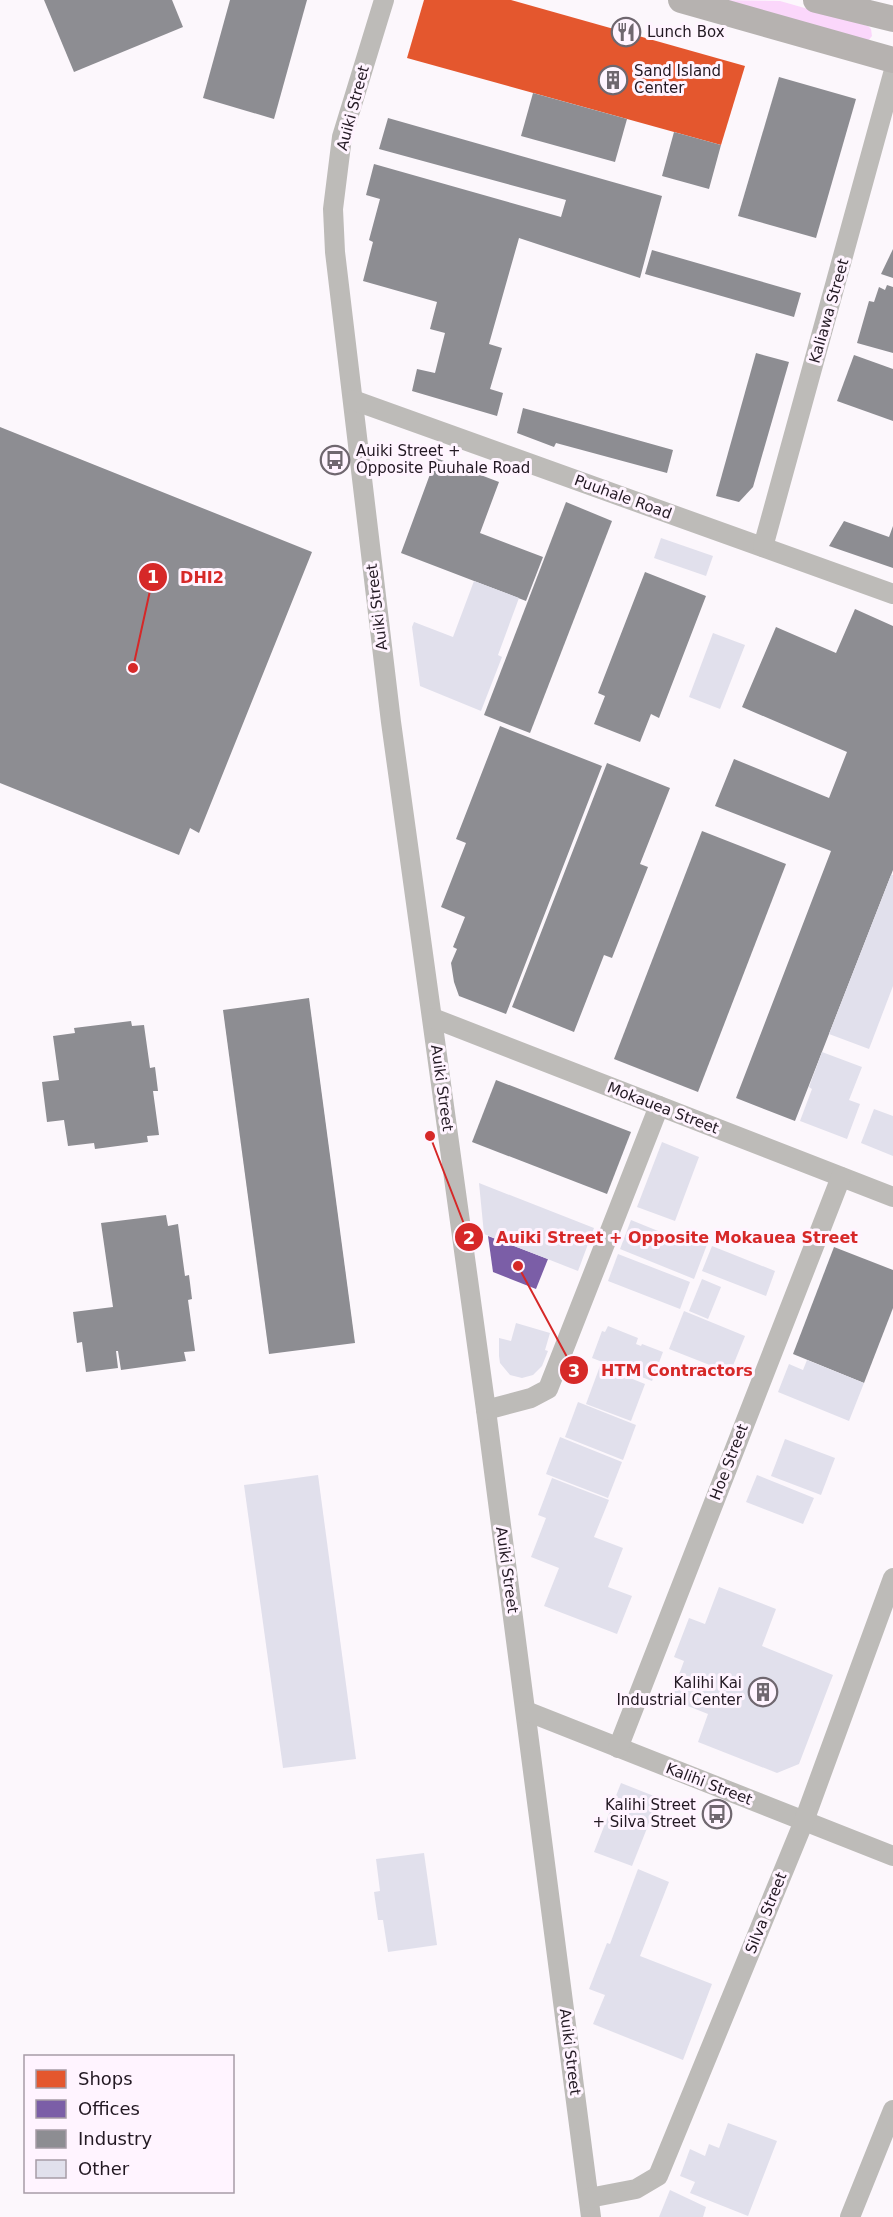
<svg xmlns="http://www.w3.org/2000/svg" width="893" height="2217" font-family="'DejaVu Sans',sans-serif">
  <rect width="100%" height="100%" fill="#fcf7fc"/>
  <!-- green -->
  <polygon fill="#fbd7fb" points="716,0 780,1 868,26 871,29 872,36 868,41"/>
  <!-- shops -->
  <polygon fill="#e4572e" points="424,0 511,0 745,66 721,145 407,58"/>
  <!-- offices -->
  <polygon fill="#7b5ea7" points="488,1236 548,1259 536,1289 493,1272"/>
  <!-- industry -->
  <g fill="#8d8d92">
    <polygon points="44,0 172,0 183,27 74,72"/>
    <polygon points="230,0 307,0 274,119 203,98"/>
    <polygon points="779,77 856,99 816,238 738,216"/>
    <polygon points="533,93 627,119 615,162 521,136"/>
    <polygon points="388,118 662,196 640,278 519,238 489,344 502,348 490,389 503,393 497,416 412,391 417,369 435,373 445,333 430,329 437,302 363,281 373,242 369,240 380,199 366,195 374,164 561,217 566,200 379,149"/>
    <polygon points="674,132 721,145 709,189 662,176"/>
    <polygon points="893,249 893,278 881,274"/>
    <polygon points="652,250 801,293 794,317 645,274"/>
    <polygon points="887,285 893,287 893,353 857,343 869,301 874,302 879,287 885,290"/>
    <polygon points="756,353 789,362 753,487 739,502 716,496"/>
    <polygon points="854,355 893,369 893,421 837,401"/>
    <polygon points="523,408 673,450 667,473 556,443 554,447 517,433"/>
    <polygon points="0,427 312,552 199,833 190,828 179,855 0,783"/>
    <polygon points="436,458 499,482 480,533 543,557 526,601 401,553"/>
    <polygon points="566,502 612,521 530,733 484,715"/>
    <polygon points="844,521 889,537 893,526 893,568 829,546"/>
    <polygon points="645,572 706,596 659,718 651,714 640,742 594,724 605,696 598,693"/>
    <polygon points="855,609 893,626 893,870 795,1121 736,1098 831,851 715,806 734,759 829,798 847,752 742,707 776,627 836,653"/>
    <polygon points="500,726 602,766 506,1014 459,996 454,982 451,963 457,949 453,947 465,917 441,907 466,843 456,839"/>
    <polygon points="607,763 670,788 640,864 648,867 612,958 604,955 574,1032 512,1007"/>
    <polygon points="702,831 786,864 698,1092 614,1059"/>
    <polygon points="309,998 355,1343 269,1354 223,1010"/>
    <polygon points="131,1021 132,1026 144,1025 150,1068 155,1067 158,1091 153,1091 159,1135 147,1136 148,1142 95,1149 94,1143 68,1146 64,1120 47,1122 42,1082 59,1080 53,1036 75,1033 74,1028"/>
    <polygon points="496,1080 631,1132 607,1194 472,1142"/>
    <polygon points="166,1215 168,1226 178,1224 185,1276 189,1275 192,1299 188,1300 195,1351 184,1352 186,1361 121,1370 118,1351 116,1351 118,1368 86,1372 82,1342 77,1343 73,1312 113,1307 101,1223"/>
    <polygon points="834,1247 893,1270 893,1308 864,1383 793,1354"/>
  </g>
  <!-- building -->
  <g fill="#e1e0ec">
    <polygon points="661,538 713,556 706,576 654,558"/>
    <polygon points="474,581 519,598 498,655 502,657 481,711 420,686 412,627 414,622 453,637"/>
    <polygon points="713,633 745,645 720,709 689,697"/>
    <polygon points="891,875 893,875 893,986 869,1049 829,1034"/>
    <polygon points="822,1052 862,1067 849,1100 860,1104 847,1139 800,1121 812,1089 809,1087"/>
    <polygon points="874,1109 893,1116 893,1156 861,1143"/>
    <polygon points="662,1142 699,1157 675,1221 637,1207"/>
    <polygon points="479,1183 594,1228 578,1271 484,1234"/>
    <polygon points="631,1220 690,1244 693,1236 708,1242 694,1279 620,1249"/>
    <polygon points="712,1246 775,1271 766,1296 702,1271"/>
    <polygon points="618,1254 690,1282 680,1309 608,1281"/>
    <polygon points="702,1279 721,1287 708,1319 689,1311"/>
    <polygon points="684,1311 745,1336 730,1373 669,1349"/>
    <polygon points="516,1323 550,1333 545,1350 548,1351 542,1366 533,1375 522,1378 510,1375 500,1363 499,1356 499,1338 511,1341"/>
    <polygon points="608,1326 638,1338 636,1344 641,1346 642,1344 663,1352 652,1381 592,1358 602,1331 605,1332"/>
    <polygon points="807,1360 864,1383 849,1421 778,1392 789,1364 803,1370"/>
    <polygon points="600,1366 645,1384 631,1421 586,1404"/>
    <polygon points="578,1402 636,1425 623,1460 565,1437"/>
    <polygon points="560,1437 622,1462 608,1498 546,1474"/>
    <polygon points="785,1439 835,1458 821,1495 771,1476"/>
    <polygon points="318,1475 356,1759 283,1768 244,1485"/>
    <polygon points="757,1475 814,1498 803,1524 746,1502"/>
    <polygon points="552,1478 609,1500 594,1537 623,1548 608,1587 632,1596 617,1634 544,1606 559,1568 531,1557 546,1518 538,1515"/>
    <polygon points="719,1587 776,1609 762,1646 833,1675 799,1764 777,1773 698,1742 708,1714 670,1699 684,1661 674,1657 689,1618 705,1624"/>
    <polygon points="621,1783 659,1798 632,1866 594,1852"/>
    <polygon points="424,1853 437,1945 388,1952 383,1920 378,1920 374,1892 380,1891 376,1859"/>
    <polygon points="638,1869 669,1882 640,1956 712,1984 683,2060 593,2024 605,1995 589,1989 607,1943 610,1944"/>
    <polygon points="728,2123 777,2141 748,2216 690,2193 695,2182 680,2176 690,2149 705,2156 709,2144 719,2148"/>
    <polygon points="670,2190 706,2207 703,2217 659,2217"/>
  </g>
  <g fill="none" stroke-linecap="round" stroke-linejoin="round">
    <!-- minor -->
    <g stroke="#bdbbb8" stroke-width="20">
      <polyline points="384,0 342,137 333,209 335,252 391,722 486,1410 591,2217"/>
      <polyline points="353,400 893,594"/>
      <polyline points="763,547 893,74"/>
      <polyline points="433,1018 893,1197"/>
      <polyline points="486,1410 531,1398 548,1389 659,1106"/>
      <polyline points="526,1711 893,1856"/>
      <polyline points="618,1748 841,1177"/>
      <polyline points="589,2198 636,2189 658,2176 804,1821 893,1578"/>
      <polyline points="850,2217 893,2110"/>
    </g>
    <!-- major -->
    <g stroke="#b6b2b0" stroke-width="26">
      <polyline points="681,0 893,60"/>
      <polyline points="816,0 893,19"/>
    </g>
  </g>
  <!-- icons -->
  <defs>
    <g id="restaurant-ring" transform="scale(1.5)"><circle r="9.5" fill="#fff4ff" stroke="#6f676f" stroke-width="1.5"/><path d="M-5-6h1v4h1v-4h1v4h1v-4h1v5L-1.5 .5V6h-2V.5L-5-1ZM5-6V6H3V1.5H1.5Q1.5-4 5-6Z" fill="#6f676f"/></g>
    <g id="building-ring" transform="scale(1.5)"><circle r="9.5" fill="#fff4ff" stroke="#6f676f" stroke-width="1.5"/><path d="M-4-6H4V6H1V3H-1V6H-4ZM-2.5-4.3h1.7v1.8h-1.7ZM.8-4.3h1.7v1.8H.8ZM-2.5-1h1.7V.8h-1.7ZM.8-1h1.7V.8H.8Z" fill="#6f676f"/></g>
    <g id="bus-ring" transform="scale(1.5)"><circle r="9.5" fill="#fff4ff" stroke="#6f676f" stroke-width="1.5"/><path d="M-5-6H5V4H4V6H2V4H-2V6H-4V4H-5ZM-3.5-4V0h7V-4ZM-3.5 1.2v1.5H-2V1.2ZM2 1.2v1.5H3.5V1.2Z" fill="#6f676f"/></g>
  </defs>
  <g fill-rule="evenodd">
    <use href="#restaurant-ring" x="626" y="32"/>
    <use href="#building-ring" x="613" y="80"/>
    <use href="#bus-ring" x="335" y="460"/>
    <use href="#building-ring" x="763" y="1692"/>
    <use href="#bus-ring" x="717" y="1814"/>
  </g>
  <g text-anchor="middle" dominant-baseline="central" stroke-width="6" stroke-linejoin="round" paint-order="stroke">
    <!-- poi labels -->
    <g font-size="15" fill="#231923" stroke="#fff4ff" text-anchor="start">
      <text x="647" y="32">Lunch Box</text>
      <text x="634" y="71">Sand Island<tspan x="634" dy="17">Center</tspan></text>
      <text x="356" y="451">Auiki Street +<tspan x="356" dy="17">Opposite Puuhale Road</tspan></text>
      <text x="742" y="1683" text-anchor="end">Kalihi Kai<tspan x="742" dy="17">Industrial Center</tspan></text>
      <text x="696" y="1805" text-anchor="end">Kalihi Street<tspan x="696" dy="17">+ Silva Street</tspan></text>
    </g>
    <!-- street labels -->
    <g font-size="15" fill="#231923" stroke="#fff4ff">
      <text transform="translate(353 108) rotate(-75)">Auiki Street</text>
      <text transform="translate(829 311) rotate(-74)">Kaliawa Street</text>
      <text transform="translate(623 497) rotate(20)">Puuhale Road</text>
      <text transform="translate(377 607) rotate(-97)">Auiki Street</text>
      <text transform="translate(442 1088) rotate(82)">Auiki Street</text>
      <text transform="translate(663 1108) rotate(21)">Mokauea Street</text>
      <text transform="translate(729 1462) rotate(-69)">Hoe Street</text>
      <text transform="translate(507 1570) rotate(82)">Auiki Street</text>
      <text transform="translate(709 1784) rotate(21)">Kalihi Street</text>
      <text transform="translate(766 1913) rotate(-68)">Silva Street</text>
      <text transform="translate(570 2052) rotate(83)">Auiki Street</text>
    </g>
  </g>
  <!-- callouts -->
  <path fill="none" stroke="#d62828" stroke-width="2" d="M133 668L153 577M430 1136L469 1237M518 1266L574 1370"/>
  <g fill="#d62828" stroke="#fff4ff" stroke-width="2">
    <circle cx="133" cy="668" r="6"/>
    <circle cx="430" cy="1136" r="6"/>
    <circle cx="518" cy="1266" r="6"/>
    <circle cx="153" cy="577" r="15"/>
    <circle cx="469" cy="1237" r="15"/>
    <circle cx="574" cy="1370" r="15"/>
  </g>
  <g font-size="18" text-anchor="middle" font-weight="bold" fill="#fff">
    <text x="153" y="583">1</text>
    <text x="469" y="1244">2</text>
    <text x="574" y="1377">3</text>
  </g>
  <g font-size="16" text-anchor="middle" font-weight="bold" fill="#d62828" stroke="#fff4ff" stroke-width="6" stroke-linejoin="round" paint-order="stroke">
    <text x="202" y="583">DHI2</text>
    <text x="677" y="1243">Auiki Street + Opposite Mokauea Street</text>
    <text x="677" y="1376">HTM Contractors</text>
  </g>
  <!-- legend -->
  <rect x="24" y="2055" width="210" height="138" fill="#fff4ff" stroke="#a79ca7" stroke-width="1.5"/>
  <rect x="36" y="2070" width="30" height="18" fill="#e4572e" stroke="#a79ca7" stroke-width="1.5"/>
  <text x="78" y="2085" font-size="18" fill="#231923">Shops</text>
  <rect x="36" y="2100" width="30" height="18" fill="#7b5ea7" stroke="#a79ca7" stroke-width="1.5"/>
  <text x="78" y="2115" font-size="18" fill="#231923">Offices</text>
  <rect x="36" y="2130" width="30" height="18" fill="#8d8d92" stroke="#a79ca7" stroke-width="1.5"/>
  <text x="78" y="2145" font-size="18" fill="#231923">Industry</text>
  <rect x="36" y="2160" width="30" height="18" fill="#e1e0ec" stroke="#a79ca7" stroke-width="1.5"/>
  <text x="78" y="2175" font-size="18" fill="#231923">Other</text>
</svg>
